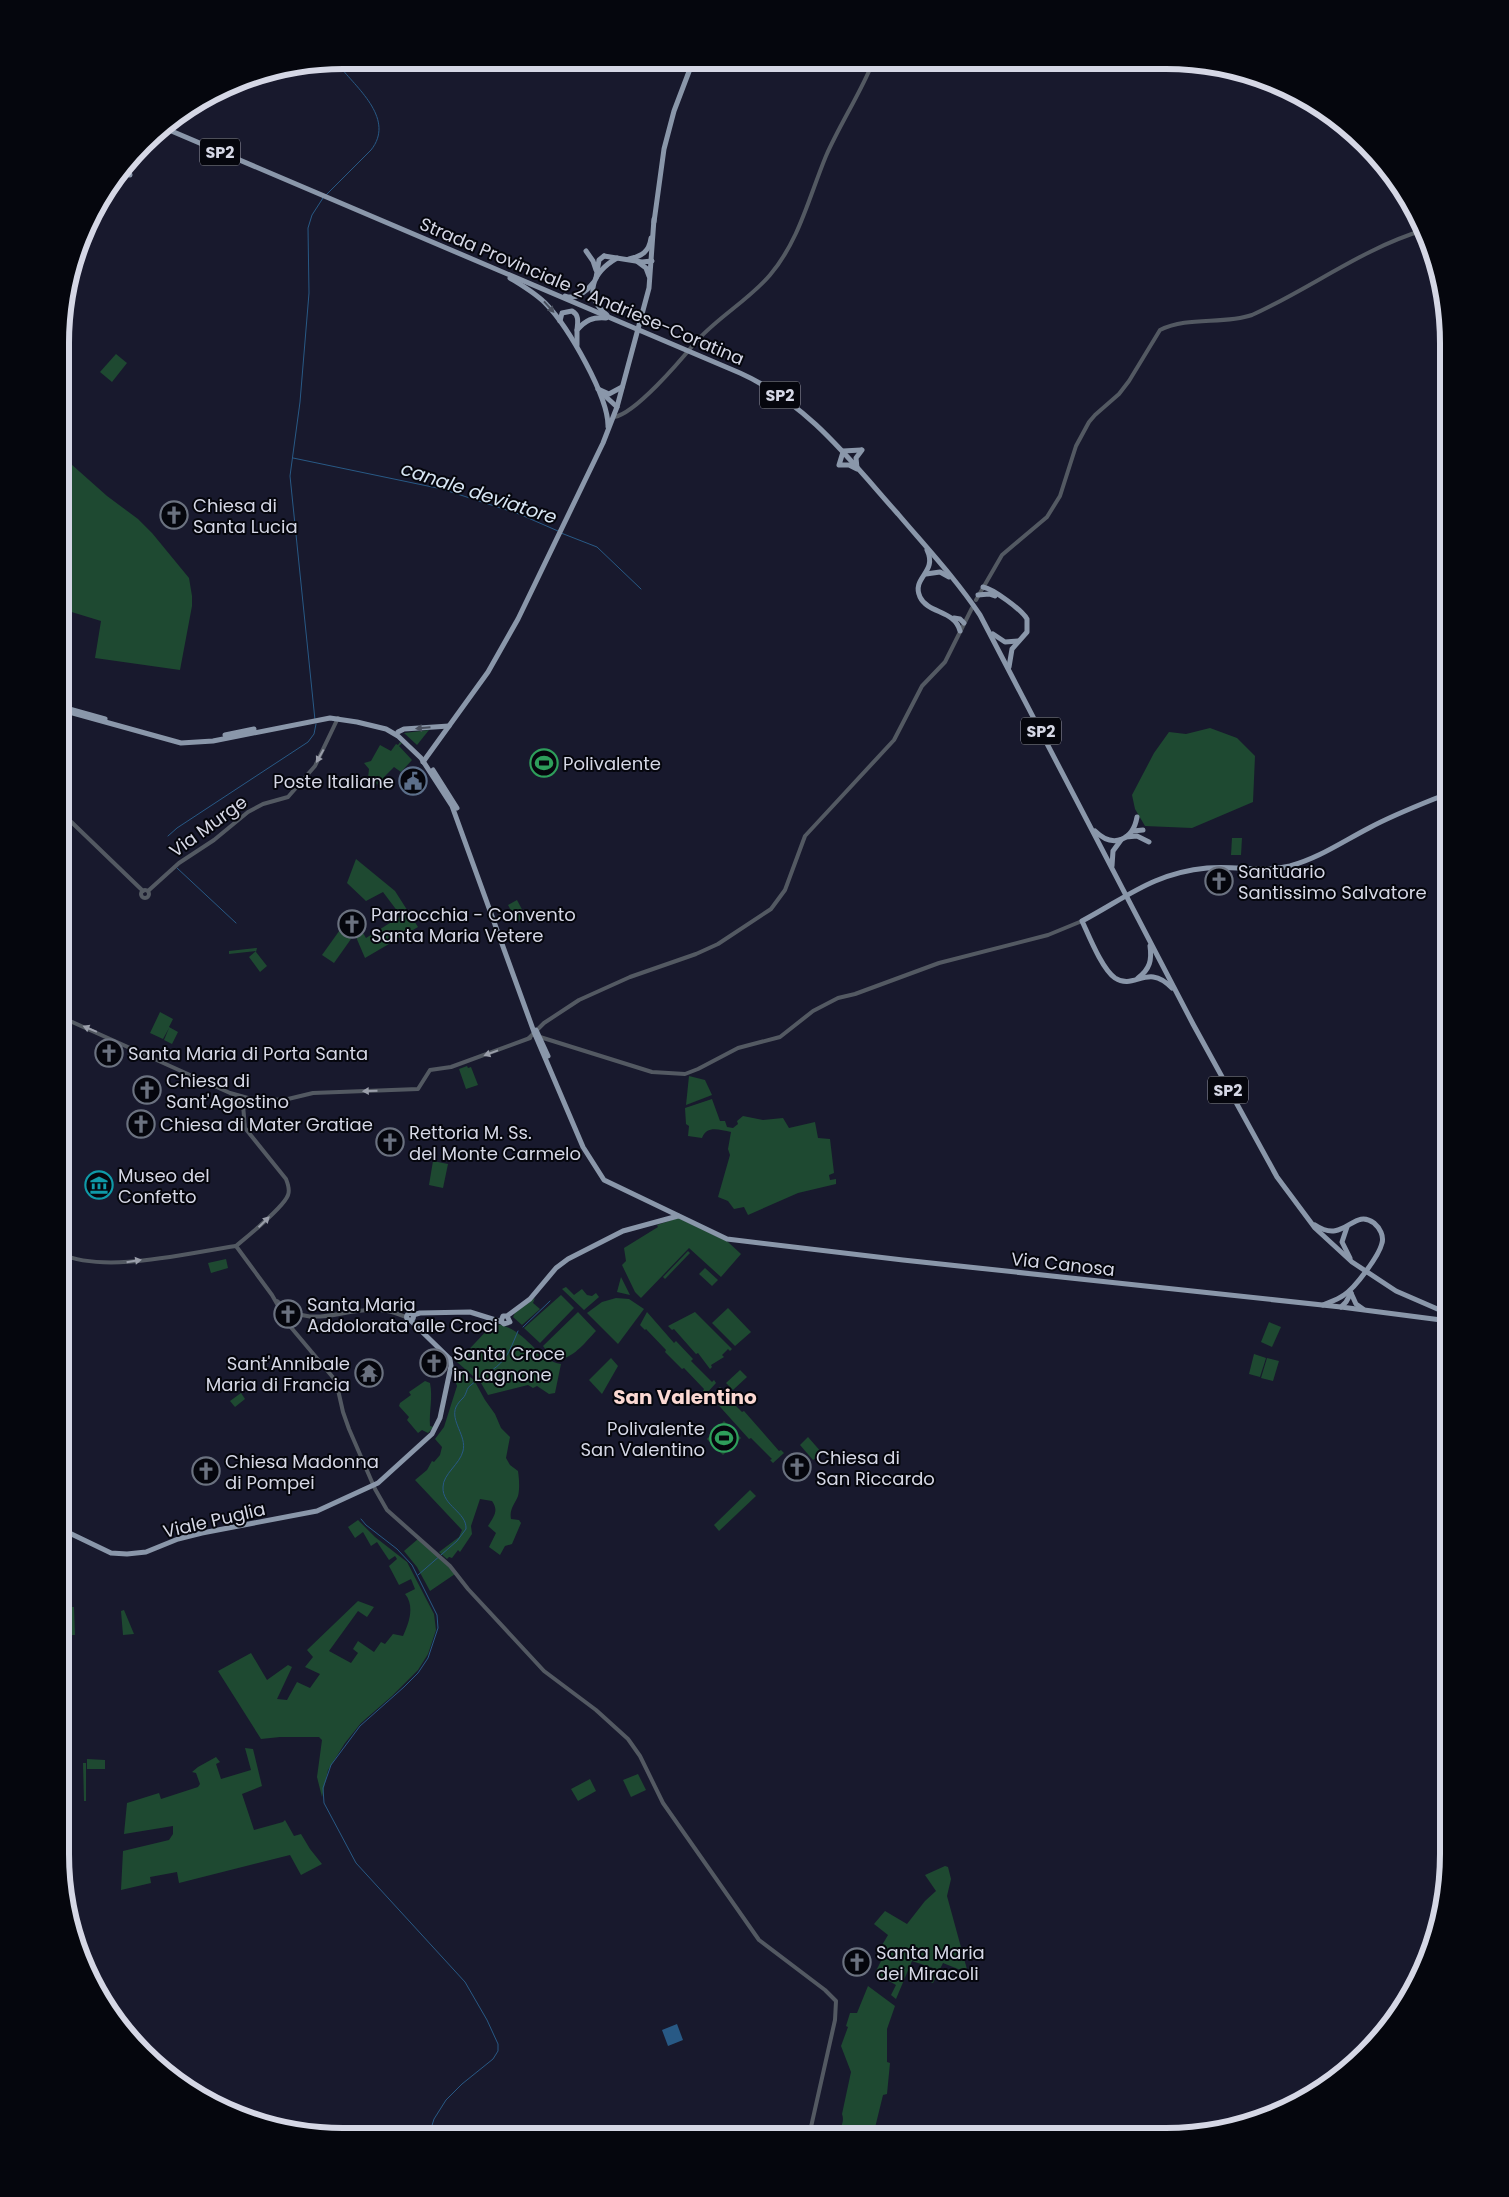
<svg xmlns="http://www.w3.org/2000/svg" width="1509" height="2197" font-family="Poppins,sans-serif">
  <rect width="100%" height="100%" fill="#18192d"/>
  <!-- green -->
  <g fill="#1e4931">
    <polygon points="116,354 127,363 112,382 100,372"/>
    <polygon points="62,456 107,496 138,519 152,533 189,578 192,596 192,606 180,670 95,658 101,621 65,610 62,588"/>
    <polygon points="1210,728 1237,738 1255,756 1253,802 1192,828 1145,826 1135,809 1132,795 1154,753 1169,732 1186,734"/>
    <polygon points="429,730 417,745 404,733"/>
    <polygon points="400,742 402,743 399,746 412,760 401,772 394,767 384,777 380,786 368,778 369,769 364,763 371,761 380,745 391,751 396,744 398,745"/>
    <polygon points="1232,838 1242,838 1241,855 1231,855"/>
    <polygon points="356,859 395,891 418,927 365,958 356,937 363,933 366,938 401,916 383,892 366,901 347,883"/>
    <polygon points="517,900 526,917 517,922 508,905"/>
    <polygon points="342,927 351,939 334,963 322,955"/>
    <polygon points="257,948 256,952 267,966 260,972 249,957 256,951 229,954 229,951"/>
    <polygon points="160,1012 173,1019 169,1027 178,1032 172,1044 164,1040 169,1028 163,1039 150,1033"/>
    <polygon points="467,1066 468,1068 471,1067 478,1085 466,1089 459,1069"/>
    <polygon points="689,1076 705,1080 712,1095 686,1105"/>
    <path d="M 712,1099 L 720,1121 L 725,1121 L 727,1127 L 733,1128 L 738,1124 L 737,1121 L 743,1116 L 763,1120 L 783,1118 L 789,1128 L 815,1122 L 818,1138 L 830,1139 L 834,1173 L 829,1175 L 830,1180 L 836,1179 L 836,1184 L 798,1193 L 748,1215 L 744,1207 L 734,1209 L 728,1201 L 718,1197 L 730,1155 L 728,1149 L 731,1132 C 719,1130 707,1125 702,1138 L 688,1136 L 689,1126 L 686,1124 L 685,1108 Z"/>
    <polygon points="433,1161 448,1164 443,1188 429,1185"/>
    <polygon points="678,1218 728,1242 741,1254 721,1277 689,1248 641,1298 635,1292 622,1265 626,1261 624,1248 658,1227 657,1225"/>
    <polygon points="688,1251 690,1253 665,1279 663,1277"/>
    <polygon points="226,1259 228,1268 211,1273 208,1263"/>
    <polygon points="705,1268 718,1280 712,1286 699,1274"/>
    <polygon points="621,1277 630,1295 617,1292"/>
    <polygon points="566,1287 574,1295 582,1289 587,1295 592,1296 596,1293 599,1297 584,1310 562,1289"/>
    <polygon points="561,1295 574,1308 540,1343 524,1328"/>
    <polygon points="535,1298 533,1303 540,1309 522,1325 513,1317 515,1313"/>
    <polygon points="616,1298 629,1299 644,1309 618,1344 587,1313 602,1302"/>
    <polygon points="728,1308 751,1332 735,1346 712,1323"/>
    <path d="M 578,1312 L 596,1331 C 587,1340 569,1365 554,1357 C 550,1355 546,1350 543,1346 Z"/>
    <polygon points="647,1312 674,1343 676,1341 693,1359 691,1361 712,1382 714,1380 716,1383 706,1394 703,1391 704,1389 684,1368 682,1369 665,1352 666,1350 646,1329 645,1330 640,1325"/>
    <polygon points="695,1312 732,1349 730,1351 728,1349 722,1355 724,1357 711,1365 712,1367 710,1369 698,1353 696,1354 674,1329 672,1330 668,1326"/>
    <polygon points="1269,1322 1281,1327 1272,1347 1261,1342"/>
    <path d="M 493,1324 C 524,1325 536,1360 561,1364 L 555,1393 L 549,1394 L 537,1386 L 533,1388 L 528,1385 L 488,1395 L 481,1383 L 457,1362 Z"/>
    <polygon points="1254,1354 1266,1358 1260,1377 1249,1374"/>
    <polygon points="611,1358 618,1366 602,1394 589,1380"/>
    <polygon points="1267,1358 1279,1361 1273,1381 1261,1378"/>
    <polygon points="369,1366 379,1379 373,1384 363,1371"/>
    <path d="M 461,1370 L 474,1380 L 485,1400 L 495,1414 L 501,1428 L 510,1437 L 506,1458 L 510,1465 L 518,1471 C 519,1478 520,1488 518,1496 C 515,1504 509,1509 511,1519 L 519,1520 L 521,1523 L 512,1544 L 505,1546 L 500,1555 L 489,1547 L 496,1533 L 488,1526 C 494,1516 499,1511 492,1501 L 480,1499 L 471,1526 L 472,1534 L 460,1552 L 458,1550 L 452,1558 L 449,1557 L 447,1559 L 439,1552 L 459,1537 L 462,1530 L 415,1480 L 427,1470 L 432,1461 L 434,1462 L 440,1455 L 442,1447 L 435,1439 L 444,1427 L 457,1386 L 453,1375 L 457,1371 Z"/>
    <polygon points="740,1370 747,1377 733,1390 726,1383"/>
    <path d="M 425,1381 L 430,1383 C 433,1398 429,1411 430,1426 L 434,1427 L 428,1433 L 422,1430 L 418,1433 L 407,1420 L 409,1417 L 399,1406 L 400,1403 L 411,1395 L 409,1392 Z"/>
    <polygon points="720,1387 723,1390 721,1391 742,1412 744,1411 779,1451 781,1450 784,1453 773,1463 770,1460 772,1459 751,1438 749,1439 713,1399 712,1400 709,1398"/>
    <polygon points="241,1393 245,1399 235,1407 230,1401"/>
    <polygon points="724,1421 741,1438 723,1455 707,1439"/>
    <polygon points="808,1437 822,1453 813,1460 800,1445"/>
    <polygon points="750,1490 756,1496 719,1531 714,1525"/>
    <path d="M 358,1520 L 375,1537 L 407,1562 L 434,1614 L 436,1630 L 428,1654 L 418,1670 L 392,1696 L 361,1723 L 345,1743 L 328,1770 L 322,1797 L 317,1777 L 322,1740 L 319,1737 L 280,1737 L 261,1739 L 218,1671 L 251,1653 L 267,1680 L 288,1665 L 292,1667 L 277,1699 L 287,1700 L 297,1682 L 310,1688 L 320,1674 L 305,1667 L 313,1657 L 307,1650 L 358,1601 L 374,1607 L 367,1617 L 358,1611 L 329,1651 L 351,1663 L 358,1653 L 353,1649 L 358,1641 L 374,1652 L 381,1642 L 385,1644 L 393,1634 L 403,1636 C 409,1623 415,1606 405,1594 L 415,1589 L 411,1579 L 399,1585 L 389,1566 L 397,1559 L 395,1556 L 389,1560 L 377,1542 L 371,1546 L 363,1532 L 355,1538 L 348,1527 Z"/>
    <polygon points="418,1539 443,1561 455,1574 430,1591 417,1567 404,1551"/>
    <polygon points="60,1607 74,1607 75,1635 61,1635"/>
    <polygon points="124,1610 134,1634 123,1635 121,1611"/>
    <polygon points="245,1748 253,1749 262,1786 242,1794 254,1830 283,1822 285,1820 294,1836 301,1834 310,1849 322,1864 301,1875 290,1855 179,1883 177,1872 150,1877 151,1883 121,1890 123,1851 169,1840 173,1834 173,1826 124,1834 127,1803 159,1793 161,1799 198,1787 200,1784 196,1773 192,1772 198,1767 216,1757 220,1762 216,1764 221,1779 251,1770"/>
    <polygon points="87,1759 105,1760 105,1769 87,1769"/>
    <polygon points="83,1763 86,1763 86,1801 84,1801"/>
    <polygon points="638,1774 646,1790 631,1797 623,1780"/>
    <polygon points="590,1779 596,1791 578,1801 571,1789"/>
    <polygon points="945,1866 948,1867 951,1879 947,1896 968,1973 943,1963 933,1983 928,1981 933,1968 912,1961 896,1999 891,1995 896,1985 875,1973 883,1957 878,1952 888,1935 874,1924 885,1911 907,1924 925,1901 936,1891 925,1875"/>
    <path d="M 868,1986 L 895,2006 L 887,2029 L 887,2062 L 890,2063 L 887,2094 L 883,2095 L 873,2136 L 836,2136 C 840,2129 845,2122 842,2114 L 851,2072 L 841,2046 L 848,2027 L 846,2026 L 850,2013 L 857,2013 Z"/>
  </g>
  <!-- water -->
  <polygon fill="#285985" points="677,2024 683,2040 668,2046 662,2030"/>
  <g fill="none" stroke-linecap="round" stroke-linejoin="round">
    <!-- stream -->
    <g stroke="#285985" stroke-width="1">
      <path d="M 326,195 L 371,150 C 395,120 359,90 341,68 L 338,61"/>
      <polyline points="293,458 442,489 519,514 558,531"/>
      <polyline points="561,533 597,547 641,589"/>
      <polyline points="315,720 290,476 300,402 309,293 308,228 312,215 323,198"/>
      <polyline points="168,836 177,828 308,742 314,734 316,724"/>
      <polyline points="177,868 236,923"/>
      <polyline points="523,1327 550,1301"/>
      <polyline points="361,1519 366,1525 397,1549 412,1565 437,1615 438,1628 428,1658 418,1673 404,1687 360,1726 331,1765 323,1788 324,1803 356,1863 465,1982 487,2020 498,2044 498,2051 493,2059 462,2084 446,2100 434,2119 429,2135"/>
      <path d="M 418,1575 L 457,1541 L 466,1529 C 467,1512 442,1506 443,1487 C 443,1474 460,1464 463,1451 C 467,1436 450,1421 456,1407 C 458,1403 460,1401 463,1398 C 467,1394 466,1388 471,1385 C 481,1376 496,1370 504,1359 C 510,1352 514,1340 518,1331"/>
    </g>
    <!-- minor -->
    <g stroke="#535962" stroke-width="4">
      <path d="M 614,417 C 635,414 680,361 694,344 C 716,318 748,301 770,275 C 799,241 809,197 826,156 C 840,124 860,94 873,62"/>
      <path d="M 976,600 L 1002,555 L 1047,517 L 1060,496 L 1076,446 L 1089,422 L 1095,415 L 1119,394 L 1129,381 L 1160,330 C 1188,316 1223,325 1252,315 C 1310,289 1363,248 1424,230"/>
      <polyline points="62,813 143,891"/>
      <circle cx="145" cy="894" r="4"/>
      <polyline points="148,891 179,863 214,840 248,812 263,804 288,797 315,766 338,718"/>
      <polyline points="61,1017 230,1093 255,1100 272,1100 288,1099 313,1093 418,1089 430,1070 451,1067 530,1038"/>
      <polyline points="540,1037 652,1072 685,1074 698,1069 738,1048 780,1037 813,1011 838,998 855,994 939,963 1048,935 1082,921"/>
      <polyline points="529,1038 544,1023 579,1000 630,977 696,954 718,944 771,909 785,890 805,836 894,740 922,686 945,662 972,608"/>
      <circle cx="243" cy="1102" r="3"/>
      <polyline points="236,1246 272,1295 289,1325 336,1381 343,1412 349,1429 375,1489 387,1510 450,1566 468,1589 544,1671 596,1710 628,1739 640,1756 663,1803 759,1940 825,1990 836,2001 835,2020 809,2136"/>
      <path d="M 236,1246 C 248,1236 284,1207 288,1195 C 290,1190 288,1184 286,1179 L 245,1128 L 243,1105"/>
      <path d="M 61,1254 C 106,1274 187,1253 236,1246"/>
      <path d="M 277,1301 C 312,1332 340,1307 380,1310 C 388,1310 398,1314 406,1317"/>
    </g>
    <!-- major -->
    <g stroke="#8a97aa" stroke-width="5">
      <path d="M 162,127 L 740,373 C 807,403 850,460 898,514 C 926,547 956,579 980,615 L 1193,1024 L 1277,1177 L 1315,1228 L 1352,1262 L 1396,1291 L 1449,1314"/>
      <polyline points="121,174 130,175"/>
      <polyline points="654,222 664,149 674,111 693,61"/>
      <polyline points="586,251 593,261 596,270"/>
      <polyline points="604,256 642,262 652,261"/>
      <path d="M 629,259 C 642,256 649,252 651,238"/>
      <polyline points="638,262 646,268 649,276"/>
      <path d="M 510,278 C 523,286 537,294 547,305 C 568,327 609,397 608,427"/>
      <polyline points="596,278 599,260 604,256"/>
      <path d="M 565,296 C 577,300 586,292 593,283"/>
      <path d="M 607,315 C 582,295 593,272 617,258"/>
      <path d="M 560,321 L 562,313 L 572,311 C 579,315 578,321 577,330"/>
      <path d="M 577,345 L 577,330 C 586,320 592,317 606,318"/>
      <polyline points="598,389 609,394 622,387"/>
      <polyline points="603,394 617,407"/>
      <polyline points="843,451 861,450"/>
      <polyline points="843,452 839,465 849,465 857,469"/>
      <polyline points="857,468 856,458 862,450"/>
      <path d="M 927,550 C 938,573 911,577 920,597 C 928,614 955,610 960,631"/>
      <polyline points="926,574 940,572 949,577"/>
      <path d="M 983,587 C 993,589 1021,609 1027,619 L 1027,632 L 1012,649 L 1009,667"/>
      <polyline points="978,595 989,594 995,596"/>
      <polyline points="954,618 960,619 964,623"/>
      <polyline points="993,634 1005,642 1018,641"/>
      <polyline points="62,707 105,719"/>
      <polyline points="62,710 181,743 213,741 330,718 357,722 386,729 398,736 421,758 452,806 534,1032 583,1147 604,1180 727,1239 903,1260 1341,1307 1449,1321"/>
      <polyline points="398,732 404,729 449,726"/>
      <polyline points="225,735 254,729"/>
      <polyline points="423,762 488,672 518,619 603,443 617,407 649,288 654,219"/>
      <polyline points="433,770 457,808"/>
      <path d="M 1095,831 C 1113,849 1133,840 1137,817"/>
      <polyline points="1133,831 1143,830"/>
      <polyline points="1126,837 1137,836 1149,842"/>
      <polyline points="1112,866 1113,851 1121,840"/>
      <path d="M 1138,978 C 1150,969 1152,960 1150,946"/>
      <path d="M 1172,988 C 1147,962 1135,991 1115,978 C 1102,969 1089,936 1082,921 C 1127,897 1154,873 1207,868 C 1235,865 1262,873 1290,866 C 1319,858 1342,842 1369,828 C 1395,814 1422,804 1449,793"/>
      <polyline points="536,1030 548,1056"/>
      <path d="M 1315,1225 C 1345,1245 1353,1207 1374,1223 C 1380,1228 1384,1236 1382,1243 C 1379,1256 1355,1288 1344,1295 C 1337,1300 1330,1302 1323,1305"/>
      <polyline points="1347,1227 1342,1242 1350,1258"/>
      <polyline points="1351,1293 1356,1304 1363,1309"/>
      <polyline points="1341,1307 1346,1302 1351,1293"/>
      <circle cx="410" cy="1317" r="3.5"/>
      <polyline points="413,1315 420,1313 470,1312 502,1322"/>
      <polyline points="507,1316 510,1322 504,1324 501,1321 503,1316 507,1316 530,1299 556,1268 568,1259 623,1231 678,1216"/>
      <polyline points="61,1529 111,1553 127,1554 146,1552 178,1539 202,1533 317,1511 378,1483 432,1434 440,1418 451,1366 450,1359 410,1320"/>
    </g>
  </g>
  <!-- one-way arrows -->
  <defs><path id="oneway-solid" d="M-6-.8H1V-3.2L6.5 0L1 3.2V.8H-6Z" transform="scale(1.25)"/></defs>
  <g fill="#484e5c">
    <use href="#oneway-solid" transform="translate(549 307) rotate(48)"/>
    <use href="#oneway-solid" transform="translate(423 728) rotate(175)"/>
  </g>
  <g fill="#9a9eaa">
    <use href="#oneway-solid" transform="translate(320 756) rotate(119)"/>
    <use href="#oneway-solid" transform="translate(90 1029) rotate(-157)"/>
    <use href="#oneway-solid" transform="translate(491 1053) rotate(160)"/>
    <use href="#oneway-solid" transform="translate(370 1091) rotate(178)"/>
    <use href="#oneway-solid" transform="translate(264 1222) rotate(-44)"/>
    <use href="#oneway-solid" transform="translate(134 1261) rotate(-9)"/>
  </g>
  <!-- icons -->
  <defs>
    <g id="church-ring" transform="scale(1.4375)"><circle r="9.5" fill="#05060d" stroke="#6b7280" stroke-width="1.5"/><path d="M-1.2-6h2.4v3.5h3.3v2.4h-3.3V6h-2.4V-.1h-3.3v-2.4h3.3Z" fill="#6b7280"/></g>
    <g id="stadium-ring" transform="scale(1.4375)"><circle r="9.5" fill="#05060d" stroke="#2e9e5b" stroke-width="1.5"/><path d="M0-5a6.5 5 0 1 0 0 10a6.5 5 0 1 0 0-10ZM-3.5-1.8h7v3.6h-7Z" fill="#2e9e5b"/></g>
    <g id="civic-ring" transform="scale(1.4375)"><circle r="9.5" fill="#05060d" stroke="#5c6f8a" stroke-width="1.5"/><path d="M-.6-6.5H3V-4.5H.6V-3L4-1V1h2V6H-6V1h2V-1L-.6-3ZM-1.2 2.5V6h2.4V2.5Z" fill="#5c6f8a"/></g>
    <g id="museum-ring" transform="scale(1.4375)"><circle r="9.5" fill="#05060d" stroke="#0f9aa8" stroke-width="1.5"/><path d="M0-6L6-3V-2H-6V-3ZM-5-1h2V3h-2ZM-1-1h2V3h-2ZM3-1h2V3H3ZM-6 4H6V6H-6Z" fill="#0f9aa8"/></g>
    <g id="temple-ring" transform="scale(1.4375)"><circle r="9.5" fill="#05060d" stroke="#6b7280" stroke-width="1.5"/><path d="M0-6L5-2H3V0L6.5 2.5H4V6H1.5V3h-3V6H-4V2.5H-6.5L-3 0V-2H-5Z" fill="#6b7280"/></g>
  </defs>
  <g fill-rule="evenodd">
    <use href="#church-ring" x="174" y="515"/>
    <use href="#stadium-ring" x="544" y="763"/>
    <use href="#civic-ring" x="413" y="781"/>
    <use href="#church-ring" x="1219" y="881"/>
    <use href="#church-ring" x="352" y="924"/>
    <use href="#church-ring" x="109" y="1053"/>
    <use href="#church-ring" x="147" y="1090"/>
    <use href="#church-ring" x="141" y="1124"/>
    <use href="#church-ring" x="390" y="1142"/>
    <use href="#museum-ring" x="99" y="1185"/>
    <use href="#church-ring" x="288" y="1314"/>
    <use href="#church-ring" x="434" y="1363"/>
    <use href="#temple-ring" x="369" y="1373"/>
    <use href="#stadium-ring" x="724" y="1438"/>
    <use href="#church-ring" x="797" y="1467"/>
    <use href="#church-ring" x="206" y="1471"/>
    <use href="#church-ring" x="857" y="1962"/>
  </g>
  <g text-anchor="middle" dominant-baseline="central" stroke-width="4" stroke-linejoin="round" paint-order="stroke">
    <!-- shield labels -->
    <g fill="#05060d" stroke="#9798a4" stroke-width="1">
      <rect x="200" y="138.5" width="40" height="27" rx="4"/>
      <rect x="760" y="381.5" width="40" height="27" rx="4"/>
      <rect x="1021" y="717.5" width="40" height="27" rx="4"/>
      <rect x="1208" y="1076.5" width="40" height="27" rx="4"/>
    </g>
    <g font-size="16" font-weight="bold" fill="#d5d7e5">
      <text x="220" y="152">SP2</text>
      <text x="780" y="395">SP2</text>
      <text x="1041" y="731">SP2</text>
      <text x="1228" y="1090">SP2</text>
    </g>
    <!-- street labels -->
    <g font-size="18" fill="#d5d7e5" stroke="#05060d">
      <text transform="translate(582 291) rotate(23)">Strada Provinciale 2 Andriese-Coratina</text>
      <text transform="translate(208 826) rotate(-36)">Via Murge</text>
      <text transform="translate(1063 1264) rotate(6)">Via Canosa</text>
      <text transform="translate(214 1520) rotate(-13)">Viale Puglia</text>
    </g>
    <!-- poi labels -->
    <g font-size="18" fill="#d5d7e5" stroke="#05060d" text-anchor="start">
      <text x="193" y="505">Chiesa di<tspan x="193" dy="21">Santa Lucia</tspan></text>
      <text x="563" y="763">Polivalente</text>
      <text x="394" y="781" text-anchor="end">Poste Italiane</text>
      <text x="1238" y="871">Santuario<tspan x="1238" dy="21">Santissimo Salvatore</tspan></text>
      <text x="371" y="914">Parrocchia - Convento<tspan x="371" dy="21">Santa Maria Vetere</tspan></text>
      <text x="128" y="1053">Santa Maria di Porta Santa</text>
      <text x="166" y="1080">Chiesa di<tspan x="166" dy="21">Sant'Agostino</tspan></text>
      <text x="160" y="1124">Chiesa di Mater Gratiae</text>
      <text x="409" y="1132">Rettoria M. Ss.<tspan x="409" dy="21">del Monte Carmelo</tspan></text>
      <text x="118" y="1175">Museo del<tspan x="118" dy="21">Confetto</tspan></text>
      <text x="307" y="1304">Santa Maria<tspan x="307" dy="21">Addolorata alle Croci</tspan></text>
      <text x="453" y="1353">Santa Croce<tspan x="453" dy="21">in Lagnone</tspan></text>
      <text x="350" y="1363" text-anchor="end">Sant'Annibale<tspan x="350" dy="21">Maria di Francia</tspan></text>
      <text x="705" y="1428" text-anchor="end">Polivalente<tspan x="705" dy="21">San Valentino</tspan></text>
      <text x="816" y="1457">Chiesa di<tspan x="816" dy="21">San Riccardo</tspan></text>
      <text x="225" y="1461">Chiesa Madonna<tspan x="225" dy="21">di Pompei</tspan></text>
      <text x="876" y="1952">Santa Maria<tspan x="876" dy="21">dei Miracoli</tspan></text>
    </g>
    <!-- water labels -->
    <g font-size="19" font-style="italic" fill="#d7e5f3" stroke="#05060d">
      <text transform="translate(479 493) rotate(18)">canale deviatore</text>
    </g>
    <!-- quarter labels -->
    <g font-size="20" font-weight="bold" fill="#fbd8d2" stroke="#05060d">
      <text x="685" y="1397">San Valentino</text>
    </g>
  </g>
  <!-- crop -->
  <path d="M0 0H1509V2197H0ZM343 69H1166A274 274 0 0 1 1440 343V1854A274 274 0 0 1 1166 2128H343A274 274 0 0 1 69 1854V343A274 274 0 0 1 343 69Z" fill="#05060d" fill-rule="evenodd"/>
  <path fill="none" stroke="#d5d7e5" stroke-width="6" d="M343 69H1166A274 274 0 0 1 1440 343V1854A274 274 0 0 1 1166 2128H343A274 274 0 0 1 69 1854V343A274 274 0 0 1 343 69Z"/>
</svg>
